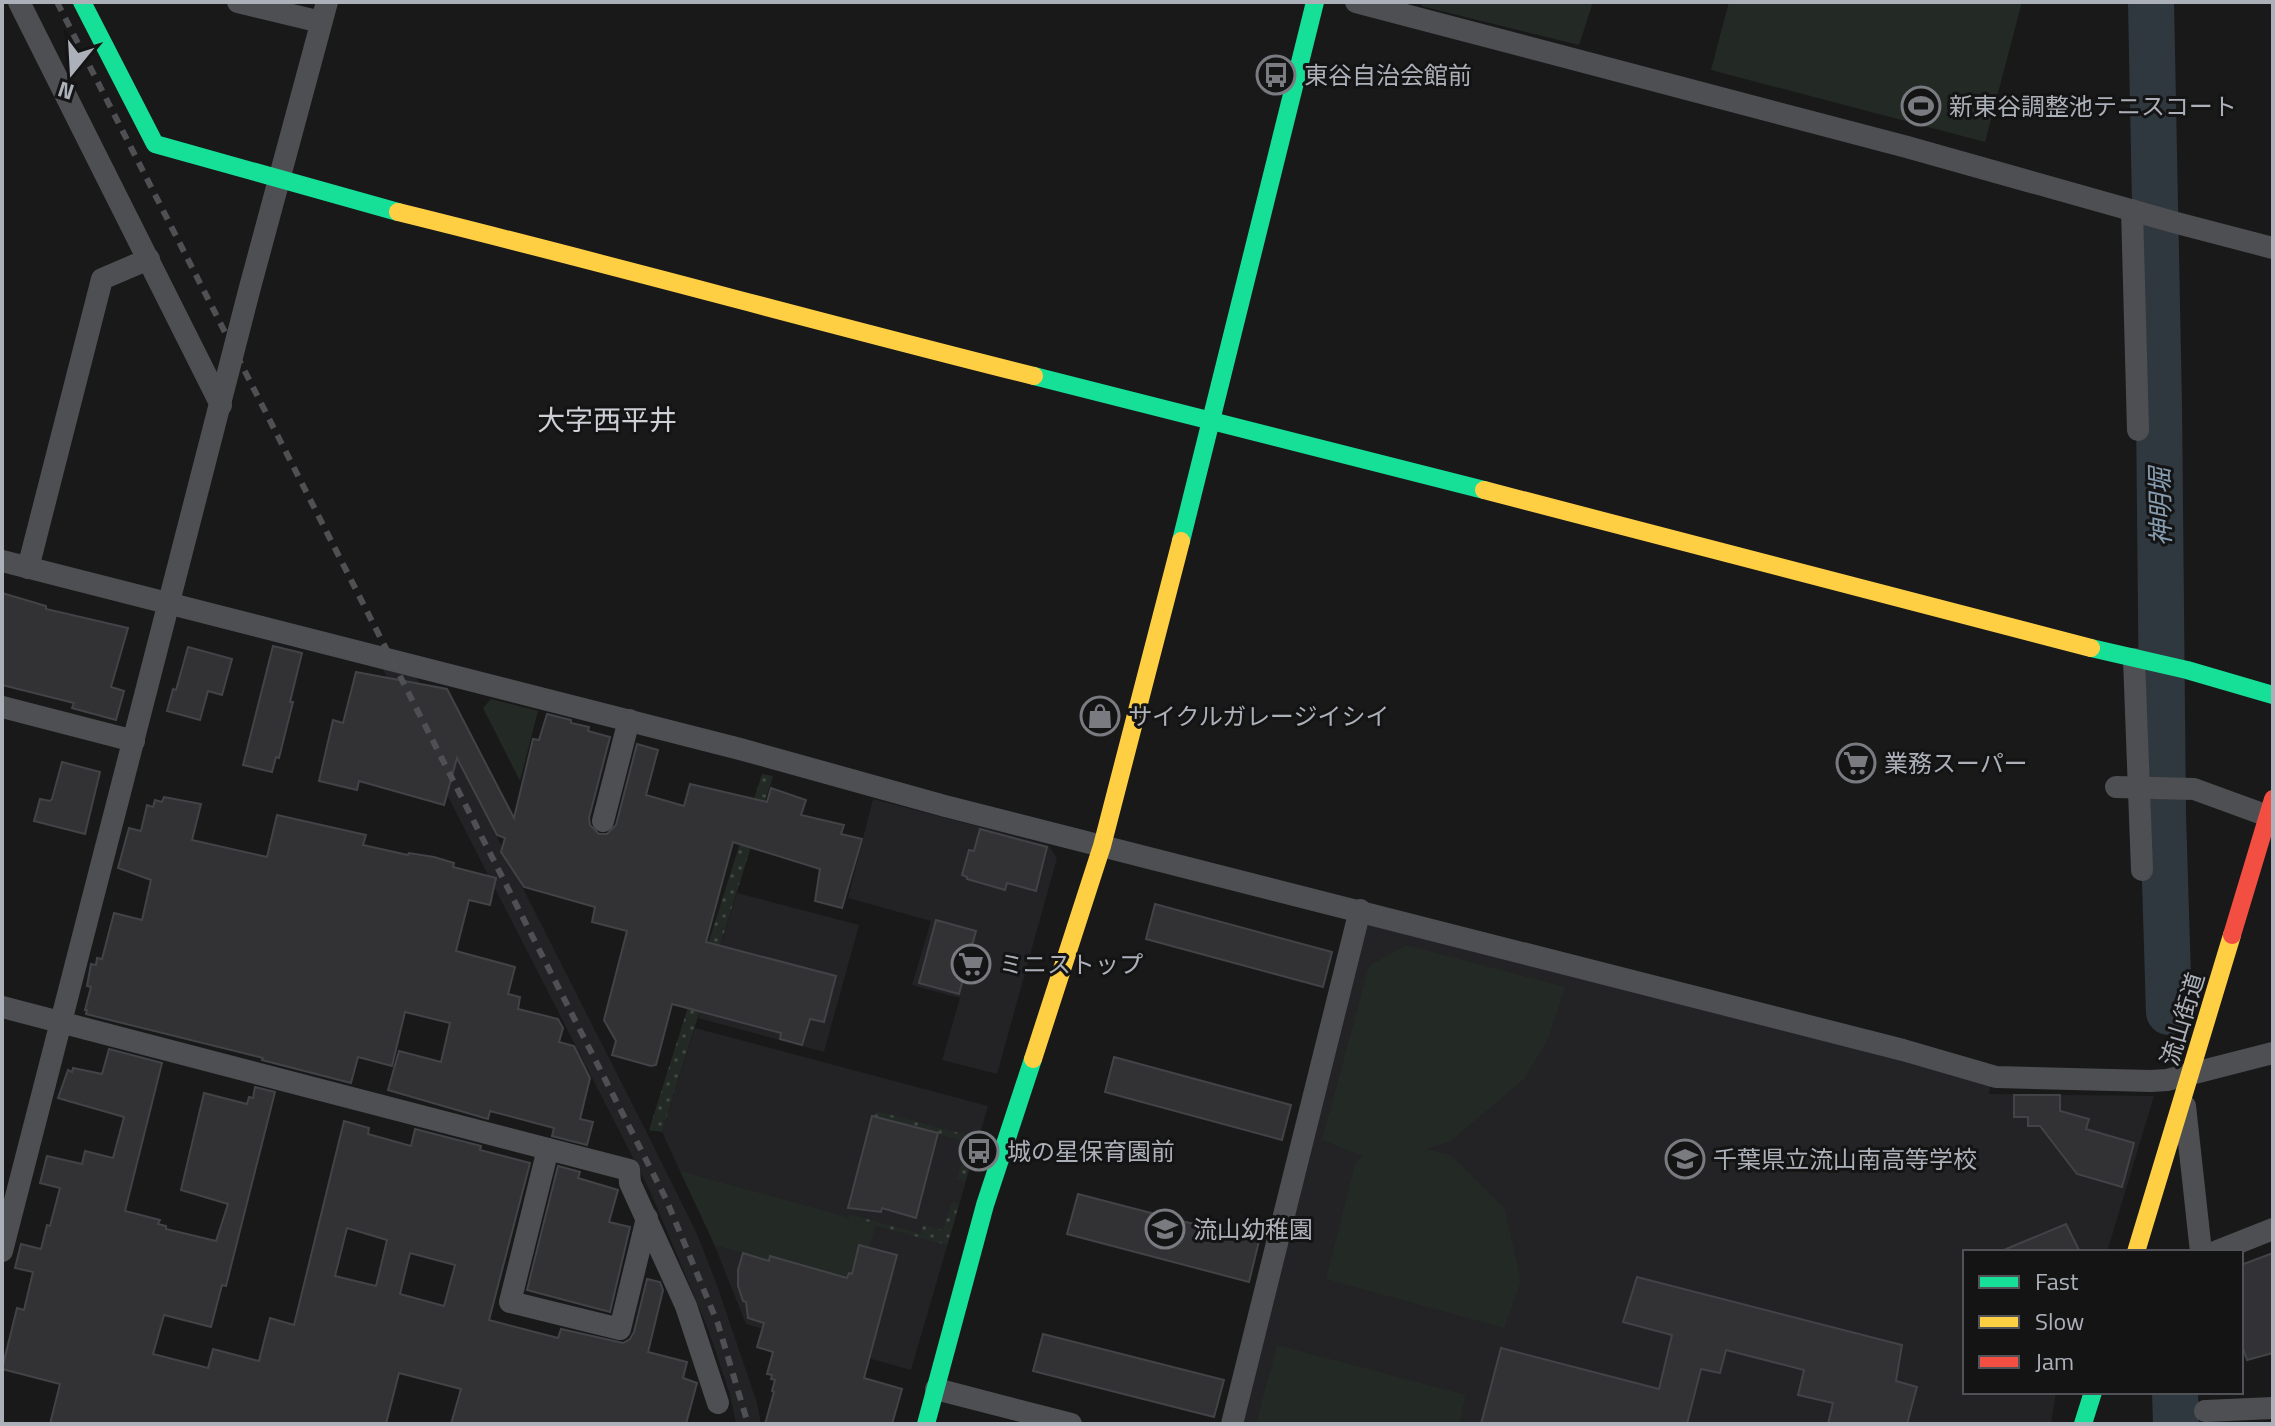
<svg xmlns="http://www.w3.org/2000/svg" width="2275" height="1426" font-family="'Titillium Web','Noto Sans JP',sans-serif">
  <defs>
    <pattern id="grass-dots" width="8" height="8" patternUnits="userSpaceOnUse" patternTransform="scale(2)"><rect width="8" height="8" fill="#232924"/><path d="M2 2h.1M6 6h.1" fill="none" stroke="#404642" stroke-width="1.8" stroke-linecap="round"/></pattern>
  </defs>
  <rect width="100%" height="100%" fill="#19191a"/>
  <!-- built -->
  <g fill="#232325">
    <polygon points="379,662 411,669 417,679 647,1133 697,1234 717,1285 757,1403 761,1424 736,1424 730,1395 708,1329 650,1191"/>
    <polygon points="873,799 1048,845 1057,858 997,1074 942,1060 960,998 912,985 931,921 848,898"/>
    <polygon points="737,893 859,925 824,1052 698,1018"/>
    <polygon points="1367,924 1991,1083 1989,1094 2154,1096 2107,1252 1965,1252 1965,1392 2056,1392 2051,1424 1241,1424"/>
    <polygon points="695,1028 988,1106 911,1370 746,1324 716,1249 662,1132"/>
  </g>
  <!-- grass -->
  <g fill="url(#grass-dots)">
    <polygon points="762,774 773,776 662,1132 649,1130"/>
    <polygon points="876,1111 978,1138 965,1181 957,1179 967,1142 874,1116"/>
    <polygon points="952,1202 959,1204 947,1245 848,1218 849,1214 921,1234 923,1225 943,1230"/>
  </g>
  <!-- park -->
  <g fill="#232924">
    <polygon points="1422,2 1593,2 1579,45 1421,6"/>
    <polygon points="1729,2 2022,2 1985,142 1711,70"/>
    <polygon points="491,699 538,711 520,781 483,708"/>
    <polygon points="1406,945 1565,987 1548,1039 1524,1079 1451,1141 1427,1149 1452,1156 1505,1209 1521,1281 1504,1328 1326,1279 1355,1164 1363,1156 1322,1140 1369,966"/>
    <polygon points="680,1171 876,1225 869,1247 859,1245 852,1274 849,1273 847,1278 771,1256 768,1261 715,1245"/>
    <polygon points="1277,1345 1466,1395 1459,1424 1256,1424"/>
  </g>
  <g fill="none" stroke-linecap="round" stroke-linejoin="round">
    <!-- river -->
    <g stroke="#30383f" stroke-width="46">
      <polyline points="2151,2 2159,406 2163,815 2169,1012"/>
      <polyline points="2175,1392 2176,1424"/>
    </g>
  </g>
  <!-- building -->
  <g fill="#323234" stroke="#424346" stroke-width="2" fill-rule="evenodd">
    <polygon points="2,593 46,606 46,609 128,628 111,687 124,691 116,720 72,708 74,703 2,685"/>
    <polygon points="273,646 302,653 290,702 293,702 279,758 276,757 272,772 243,765"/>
    <polygon points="188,647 232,659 222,695 208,691 200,720 167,711 173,689 176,690"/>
    <polygon points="356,672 447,689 514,818 533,739 539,740 547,714 571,720 571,723 589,727 588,731 610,737 589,818 590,825 599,834 607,834 616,825 637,744 658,750 646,795 684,806 690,784 767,802 771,788 806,800 801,815 844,825 841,834 862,839 842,908 815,901 820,869 733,842 706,942 836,976 824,1022 810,1019 802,1045 780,1039 781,1033 672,1004 656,1065 651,1066 612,1055 616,1041 604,1020 627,931 592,922 595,907 524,887 501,852 505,838 497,835 457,758 444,805 359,781 357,790 319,781 333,720 343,723"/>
    <polygon points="62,762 100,772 85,834 34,821 40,799 50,801 52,799"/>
    <polygon points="164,797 201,804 192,840 267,857 277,815 366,835 363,845 408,855 409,853 434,857 454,863 453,867 496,878 490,905 469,900 456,951 515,967 508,994 520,997 518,1009 558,1019 563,1028 559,1042 574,1046 590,1078 580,1119 593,1122 587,1145 552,1136 554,1128 490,1111 488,1119 388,1090 399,1051 441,1062 450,1023 405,1012 392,1066 358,1057 351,1083 262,1060 263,1058 86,1014 87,1010 85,1010 91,987 87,986 91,964 96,965 97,958 102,959 114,913 142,920 151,880 118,868 129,828 141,831 147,805 153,807 155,800 162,802"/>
    <polygon points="980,829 1047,847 1036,891 1007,883 1005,890 967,879 967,877 962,875 969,850 974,851"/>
    <polygon points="1155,904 1332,952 1323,987 1146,939"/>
    <polygon points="936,920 976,931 959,994 919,983"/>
    <path d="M 109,1049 L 162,1063 L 125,1211 L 160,1220 L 158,1224 L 166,1226 L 166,1229 L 216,1241 L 228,1204 L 181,1190 L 204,1093 L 247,1104 L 249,1097 L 253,1098 L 255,1087 L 275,1092 L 226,1286 L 222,1285 L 211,1327 L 164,1315 L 153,1354 L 208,1368 L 213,1349 L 259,1361 L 270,1318 L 294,1325 L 344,1121 L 369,1128 L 368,1134 L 411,1146 L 415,1129 L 481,1146 L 480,1150 L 530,1163 L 489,1320 L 558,1338 L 561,1329 L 623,1343 L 630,1339 L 634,1332 L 647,1279 L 660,1282 L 663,1290 L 648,1352 L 687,1362 L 683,1378 L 697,1383 L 686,1424 L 451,1424 L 461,1389 L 399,1373 L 386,1424 L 50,1424 L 60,1384 L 2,1369 L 17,1308 L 24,1310 L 33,1272 L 15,1268 L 21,1244 L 41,1249 L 47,1225 L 50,1226 L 60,1188 L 40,1183 L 47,1156 L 82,1164 L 85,1151 L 113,1158 L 124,1117 L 58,1098 L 68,1070 L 72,1072 L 73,1068 L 102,1074 ZM 347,1228 L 387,1240 L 376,1286 L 335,1276 ZM 410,1253 L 455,1265 L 444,1306 L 400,1294 Z"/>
    <polygon points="1114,1057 1291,1105 1282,1140 1105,1092"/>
    <polygon points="2014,1095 2060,1095 2060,1111 2089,1119 2086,1129 2134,1143 2122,1187 2077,1174 2040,1126 2028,1126 2028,1117 2014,1117"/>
    <polygon points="872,1116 938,1133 916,1218 882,1208 881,1212 848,1208"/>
    <polygon points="558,1166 580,1172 578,1178 618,1190 609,1222 630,1227 610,1312 527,1290"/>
    <polygon points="1078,1194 1259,1241 1249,1282 1067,1234"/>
    <polygon points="2066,1224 2080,1252 1999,1252"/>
    <polygon points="859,1245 897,1255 864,1378 902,1389 892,1424 765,1424 774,1392 772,1391 775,1380 771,1379 772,1375 767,1374 773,1352 757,1347 764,1323 748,1318 746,1302 743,1301 738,1286 738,1270 743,1253 769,1261 770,1256 847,1278 849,1273 852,1274"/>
    <polygon points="2273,1253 2273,1353 2247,1360 2241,1342 2241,1265"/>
    <polygon points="1637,1277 1902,1345 1896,1381 1917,1387 1907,1424 1828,1424 1833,1403 1798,1395 1804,1370 1726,1350 1720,1373 1701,1369 1687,1424 1481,1424 1501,1348 1659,1389 1672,1335 1623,1322"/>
    <polygon points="1043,1334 1224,1380 1214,1417 1033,1371"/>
  </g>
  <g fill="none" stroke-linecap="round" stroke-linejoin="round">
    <!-- street -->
    <g stroke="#4e4f52" stroke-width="22">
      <polyline points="19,2 221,405"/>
      <polyline points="238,2 321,22"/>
      <polyline points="1356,2 1907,147 2177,223 2273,248"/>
      <polyline points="2132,210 2138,430"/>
      <polyline points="2,561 740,749 945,806 1903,1050 1996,1077 2151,1081 2167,1080 2273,1053"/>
      <polyline points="28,568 102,279 149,259"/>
      <polyline points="2134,659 2142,870"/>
      <polyline points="2,707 134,741"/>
      <polyline points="2116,787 2194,789 2268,816"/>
      <polyline points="603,821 629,720"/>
      <polyline points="2,1007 629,1170 630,1183 686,1306 718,1403"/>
      <polyline points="2185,1106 2201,1252"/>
      <polyline points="548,1149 510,1302 620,1329 647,1218"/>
      <polyline points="2,1251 249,291 327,2"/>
      <polyline points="2215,1252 2273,1229"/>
      <polyline points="936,1389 1071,1424"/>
      <polyline points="2205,1411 2273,1408"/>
      <polyline points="1232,1424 1360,910"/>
    </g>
    <!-- fast -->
    <g stroke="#16e098" stroke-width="18">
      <polyline points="82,2 155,144 398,212"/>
      <polyline points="1034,376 1484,490"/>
      <polyline points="1181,541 1315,2"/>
      <polyline points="2091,648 2187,670 2273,695"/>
      <polyline points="926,1424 985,1205 1033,1059"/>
      <polyline points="2083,1424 2093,1392"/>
    </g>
    <!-- slow -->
    <g stroke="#ffcf43" stroke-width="18">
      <path d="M 398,212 C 610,264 821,323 1034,376"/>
      <polyline points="1484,490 2091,648"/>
      <polyline points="1033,1059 1102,846 1181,541"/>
      <polyline points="2136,1252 2232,935"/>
    </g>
    <!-- jam -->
    <polyline stroke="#f24e42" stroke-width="18" points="2232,935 2273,799"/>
    <!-- rail -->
    <polyline stroke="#4f5053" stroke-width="6" stroke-dasharray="10 8" stroke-linecap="butt" points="57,2 666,1199 718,1324 748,1424"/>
  </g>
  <!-- icons -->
  <defs>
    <g id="bus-ring" transform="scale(2)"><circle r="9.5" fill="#141415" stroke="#797b81" stroke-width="1.5"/><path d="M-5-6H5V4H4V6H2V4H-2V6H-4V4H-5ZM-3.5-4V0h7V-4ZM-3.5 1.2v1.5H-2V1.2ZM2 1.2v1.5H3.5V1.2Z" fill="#797b81"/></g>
    <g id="stadium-ring" transform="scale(2)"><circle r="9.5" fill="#141415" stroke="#797b81" stroke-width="1.5"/><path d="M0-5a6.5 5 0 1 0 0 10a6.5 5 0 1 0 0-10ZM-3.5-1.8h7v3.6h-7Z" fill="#797b81"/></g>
    <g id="shop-ring" transform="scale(2)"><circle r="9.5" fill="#141415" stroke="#797b81" stroke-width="1.5"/><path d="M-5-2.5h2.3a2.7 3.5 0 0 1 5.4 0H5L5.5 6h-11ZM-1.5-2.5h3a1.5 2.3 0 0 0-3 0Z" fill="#797b81"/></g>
    <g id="supermarket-ring" transform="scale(2)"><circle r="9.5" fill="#141415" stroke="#797b81" stroke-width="1.5"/><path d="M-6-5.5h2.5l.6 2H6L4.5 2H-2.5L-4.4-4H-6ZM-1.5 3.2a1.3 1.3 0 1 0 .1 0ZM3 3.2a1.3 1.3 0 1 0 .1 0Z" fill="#797b81"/></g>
    <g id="school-ring" transform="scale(2)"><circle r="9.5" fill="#141415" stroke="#797b81" stroke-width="1.5"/><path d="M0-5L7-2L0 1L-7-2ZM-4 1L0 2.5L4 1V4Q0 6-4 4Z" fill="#797b81"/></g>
  </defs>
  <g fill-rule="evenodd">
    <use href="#bus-ring" x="1276" y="75"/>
    <use href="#stadium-ring" x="1921" y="106"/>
    <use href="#shop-ring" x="1100" y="716"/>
    <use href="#supermarket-ring" x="1856" y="763"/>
    <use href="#supermarket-ring" x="971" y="964"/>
    <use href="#bus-ring" x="979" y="1151"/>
    <use href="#school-ring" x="1685" y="1159"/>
    <use href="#school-ring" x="1165" y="1229"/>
  </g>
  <g text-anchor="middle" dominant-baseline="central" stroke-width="6" stroke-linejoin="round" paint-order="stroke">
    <!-- poi labels -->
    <g font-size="24" fill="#acb0b9" stroke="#141415" text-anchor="start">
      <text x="1304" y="75">東谷自治会館前</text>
      <text x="1949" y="106">新東谷調整池テニスコート</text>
      <text x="1128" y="716">サイクルガレージイシイ</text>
      <text x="1884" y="763">業務スーパー</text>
      <text x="999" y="964">ミニストップ</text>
      <text x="1007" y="1151">城の星保育園前</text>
      <text x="1713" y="1159">千葉県立流山南高等学校</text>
      <text x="1193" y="1229">流山幼稚園</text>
    </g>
    <!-- street labels -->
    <g font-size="24" fill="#acb0b9" stroke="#141415">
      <text transform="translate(2182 1019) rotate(-73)">流山街道</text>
    </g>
    <!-- water labels -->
    <g font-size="26" font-style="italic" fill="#869db1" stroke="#141415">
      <text transform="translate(2160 507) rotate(-91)">神明堀</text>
    </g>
    <!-- quarter labels -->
    <g font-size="28" fill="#cdcfd5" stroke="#141415">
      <text x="607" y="419">大字西平井</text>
    </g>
  </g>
  <!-- border -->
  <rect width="2275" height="1426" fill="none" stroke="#acb0b9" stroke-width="8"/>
  <!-- legend -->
  <rect x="1963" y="1250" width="280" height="144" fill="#141415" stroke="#515257" stroke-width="2"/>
  <rect x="1979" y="1276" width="40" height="12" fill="#16e098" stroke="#515257" stroke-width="2"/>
  <text x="2035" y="1290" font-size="24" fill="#acb0b9">Fast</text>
  <rect x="1979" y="1316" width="40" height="12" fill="#ffcf43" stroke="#515257" stroke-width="2"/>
  <text x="2035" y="1330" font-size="24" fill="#acb0b9">Slow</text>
  <rect x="1979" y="1356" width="40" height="12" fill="#f24e42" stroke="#515257" stroke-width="2"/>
  <text x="2035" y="1370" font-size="24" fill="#acb0b9">Jam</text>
  <!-- north arrow -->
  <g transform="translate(72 72) rotate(198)" stroke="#141415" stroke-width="6" paint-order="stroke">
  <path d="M0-6L14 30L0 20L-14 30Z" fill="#acb0b9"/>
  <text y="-12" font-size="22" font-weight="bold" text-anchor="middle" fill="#acb0b9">N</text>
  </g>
</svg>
